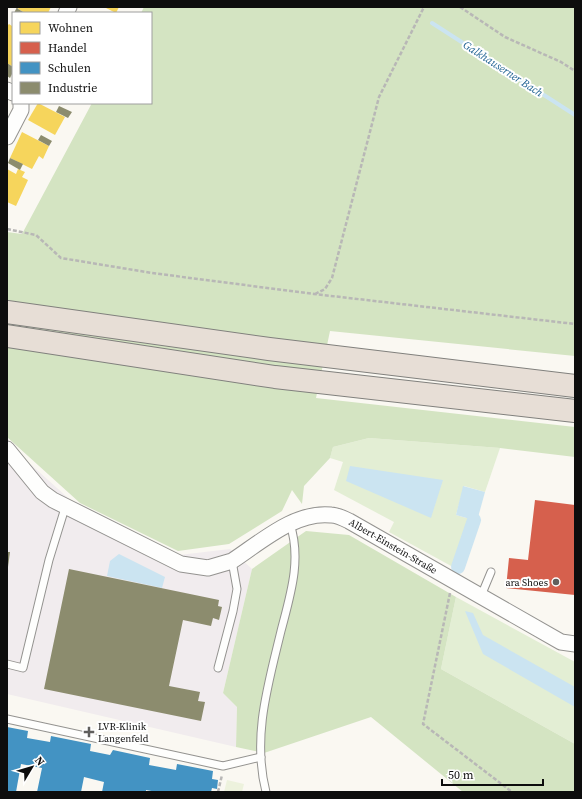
<svg xmlns="http://www.w3.org/2000/svg" width="582" height="799" font-family="'Source Serif 4',serif">
  <rect width="100%" height="100%" fill="#faf8f2"/>
  <!-- industrial -->
  <polygon fill="#f1ecee" points="7,443 78,507 179,555 230,549 252,569 223,693 237,707 236,747 7,694"/>
  <!-- green -->
  <g fill="#e3eed4">
    <polygon points="369,438 500,448 485,492 464,486 456,515 470,519 453,567 389,532 394,522 334,490 343,462 330,458 333,447"/>
    <polygon points="456,597 575,662 575,744 441,669"/>
  </g>
  <!-- forest -->
  <g fill="#d4e4c2">
    <polygon points="144,7 575,7 575,356 330,331 316,398 575,427 575,457 500,448 369,438 333,447 330,458 304,486 302,504 292,490 282,511 229,544 178,551 80,503 7,437 7,232 22,234 92,103 151,103 151,13 141,13"/>
    <polygon points="306,531 349,535 456,597 441,669 575,744 575,792 463,792 371,717 264,753 236,747 237,707 223,693 252,569"/>
  </g>
  <!-- pitch -->
  <polygon fill="#edf2dd" points="227,780 244,784 242,792 224,792"/>
  <!-- water -->
  <g fill="#cbe4f1">
    <polygon points="350,466 443,480 431,518 346,481"/>
    <polygon points="463,486 485,492 477,521 456,515"/>
    <polygon points="119,554 165,577 162,588 107,576 110,561"/>
    <polygon points="465,611 473,613 483,635 575,687 575,707 483,654"/>
  </g>
  <!-- homes -->
  <g fill="#f6d55c">
    <polygon points="19,7 51,7 48,13 25,13 18,9"/>
    <polygon points="104,7 119,7 116,13"/>
    <polygon points="9,24 12,26 13,24 13,67 7,63 7,26"/>
    <polygon points="38,103 65,117 55,135 28,120"/>
    <polygon points="22,132 49,146 43,159 39,156 32,169 10,158"/>
    <polygon points="7,169 16,174 18,169 25,172 22,177 28,180 16,206 7,202"/>
  </g>
  <!-- shops -->
  <polygon fill="#d6604d" points="535,500 575,505 575,595 506,588 509,558 528,560"/>
  <!-- schools -->
  <polygon fill="#4393c3" points="7,727 28,731 27,738 50,742 51,736 91,744 90,751 110,755 113,750 150,758 149,765 176,770 177,764 213,771 212,779 218,780 217,789 212,788 211,792 157,792 146,790 146,792 102,792 104,782 84,777 81,792 37,792 42,768 21,764 16,792 7,792"/>
  <!-- industry -->
  <g fill="#8c8c6e">
    <polygon points="17,7 18,9 25,13 14,13"/>
    <polygon points="7,63 13,67 13,72 10,78 7,76"/>
    <polygon points="59,106 72,112 68,118 56,112"/>
    <polygon points="41,135 52,141 49,146 38,140"/>
    <polygon points="10,158 23,164 20,170 8,163"/>
    <polygon points="7,552 10,552 8,567 7,567"/>
    <polygon points="69,569 219,600 218,606 222,607 219,620 213,618 211,626 183,620 169,686 200,692 198,701 205,702 201,721 44,689"/>
  </g>
  <g fill="none" stroke-linecap="round" stroke-linejoin="round">
    <!-- stream -->
    <polyline stroke="#cbe4f1" stroke-width="4" points="432,23 575,115"/>
    <!-- canal -->
    <polyline stroke="#cbe4f1" stroke-width="14" points="458,567 474,520"/>
    <!-- service casing -->
    <g stroke="#949390" stroke-width="9">
      <g id="service">
        <polyline points="481,596 491,572"/>
        <polyline points="7,664 23,668 49,560 65,508"/>
        <polyline points="218,668 233,611 237,589 232,561"/>
        <polyline points="7,719 223,766 261,757"/>
        <path d="M 266,792 C 252,737 268,685 281,631 C 290,596 302,560 290,524"/>
      </g>
    </g>
    <!-- minor casing -->
    <g stroke="#949390" stroke-width="17">
      <g id="minor">
        <polyline points="66,13 69,7"/>
        <polyline points="7,90 13,93"/>
        <polyline points="7,137 21,110 21,103"/>
        <path d="M 7,449 L 42,492 L 53,500 L 181,564 L 208,568 L 232,561 C 261,542 295,511 331,515 C 337,515 343,518 349,521 L 561,642 L 575,644"/>
      </g>
    </g>
    <!-- motorway casing -->
    <g stroke="#81807d" stroke-width="24">
      <g id="motorway">
        <polyline points="7,312 269,349 575,386"/>
        <polyline points="7,336 275,377 575,411"/>
      </g>
    </g>
    <!-- path -->
    <g stroke="#b8b7b6" stroke-width="2.5" stroke-dasharray="4 2" stroke-linecap="butt">
      <polyline points="460,7 505,37 561,62 575,71"/>
      <polyline points="7,229 36,235 61,258 152,273 314,294 575,324"/>
      <polyline points="315,294 325,289 332,278 379,97 424,7"/>
      <polyline points="450,593 423,724 512,792"/>
      <polyline points="218,792 222,775"/>
    </g>
    <!-- service -->
    <use href="#service" stroke="#fefefd" stroke-width="7"/>
    <!-- minor -->
    <use href="#minor" stroke="#fefefd" stroke-width="15"/>
    <!-- motorway -->
    <use href="#motorway" stroke="#e7ded6" stroke-width="22"/>
  </g>
  <!-- markers -->
  <g fill="#605f5d" stroke="#fff" stroke-width="1.5">
    <circle cx="556" cy="582" r="4"/>
    <path d="M87 726h4v4h4v4h-4v4h-4v-4h-4v-4h4z"/>
  </g>
  <g text-anchor="middle" dominant-baseline="central" stroke-width="4" stroke-linejoin="round" paint-order="stroke">
    <!-- street labels -->
    <g font-size="10" fill="#0d0d0d" stroke="#fff">
      <text transform="translate(393 546) rotate(30)">Albert-Einstein-Straße</text>
    </g>
    <!-- poi labels -->
    <g font-size="10" fill="#0d0d0d" stroke="#fff" text-anchor="end">
      <text x="548" y="582">ara Shoes</text>
      <text x="98" y="726" text-anchor="start">LVR-Klinik<tspan x="98" dy="12">Langenfeld</tspan></text>
    </g>
    <!-- water labels -->
    <g font-size="11" font-style="italic" fill="#216393" stroke="#fff">
      <text transform="translate(503 69) rotate(33)">Galkhauserner Bach</text>
    </g>
  </g>
  <!-- border -->
  <rect width="582" height="799" fill="none" stroke="#0d0d0d" stroke-width="16"/>
  <!-- legend -->
  <rect x="12" y="12" width="140" height="92" fill="#ffffff" stroke="#9e9e9e"/>
  <rect x="20" y="22" width="20" height="12" fill="#f6d55c" stroke="#9e9e9e"/>
  <text x="48" y="32" font-size="12" fill="#0d0d0d">Wohnen</text>
  <rect x="20" y="42" width="20" height="12" fill="#d6604d" stroke="#9e9e9e"/>
  <text x="48" y="52" font-size="12" fill="#0d0d0d">Handel</text>
  <rect x="20" y="62" width="20" height="12" fill="#4393c3" stroke="#9e9e9e"/>
  <text x="48" y="72" font-size="12" fill="#0d0d0d">Schulen</text>
  <rect x="20" y="82" width="20" height="12" fill="#8c8c6e" stroke="#9e9e9e"/>
  <text x="48" y="92" font-size="12" fill="#0d0d0d">Industrie</text>
  <!-- north arrow -->
  <g transform="translate(32 767) rotate(52)" stroke="#ffffff" stroke-width="3" paint-order="stroke">
  <path d="M0-3L7 15L0 10L-7 15Z" fill="#0d0d0d"/>
  <text y="-6" font-size="11" font-weight="bold" text-anchor="middle" fill="#0d0d0d">N</text>
  </g>
  <!-- scale -->
  <path d="M442 779v6h101v-6" fill="none" stroke="#0d0d0d" stroke-width="2"/>
  <text x="448" y="779" font-size="12" fill="#0d0d0d" stroke="#ffffff" stroke-width="3" paint-order="stroke">50 m</text>
</svg>
